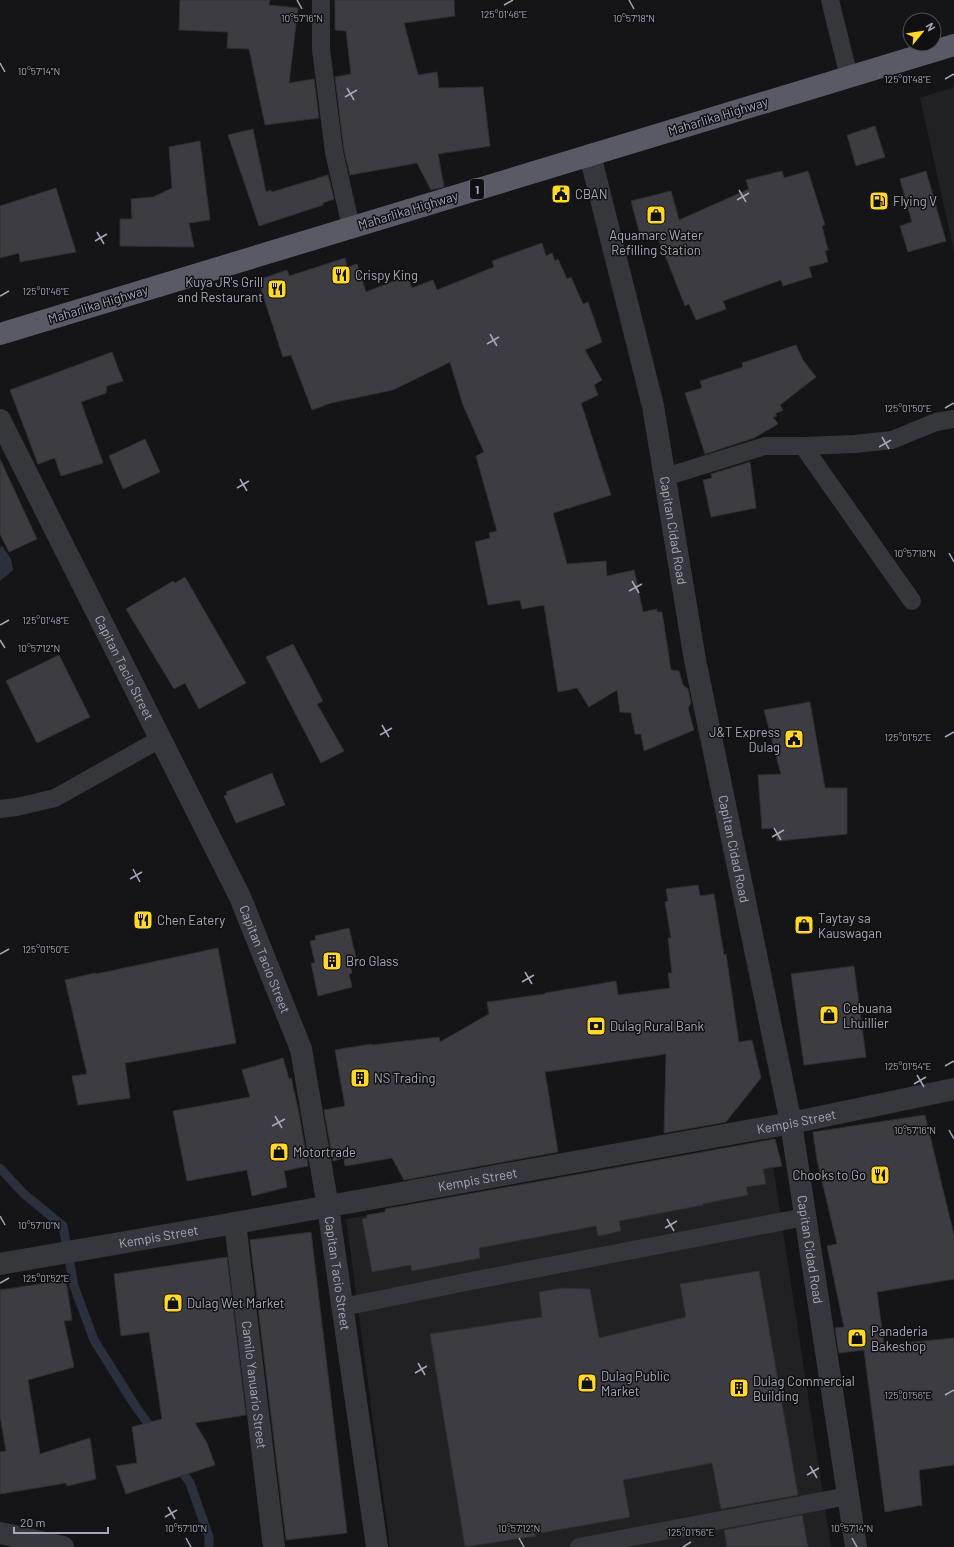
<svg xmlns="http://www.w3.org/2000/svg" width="954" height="1547" font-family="Barlow,sans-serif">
  <rect width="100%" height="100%" fill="#151517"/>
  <!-- built -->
  <g fill="#212124">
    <polygon points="954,87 954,251 920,98"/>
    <polygon points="770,1145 831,1547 390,1547 346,1219"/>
  </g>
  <!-- water -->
  <polygon fill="#2a313c" points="2,546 11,559 13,570 0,581 0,547"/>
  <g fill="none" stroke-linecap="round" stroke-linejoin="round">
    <!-- stream -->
    <g stroke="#2a313c" stroke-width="9">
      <polyline points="0,1168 23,1193 63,1226 74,1286 94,1340 134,1404 154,1432"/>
      <polyline points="177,1465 190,1483 209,1537 209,1547"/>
    </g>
  </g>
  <!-- building -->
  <g fill="#3c3c42" stroke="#302f33">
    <polygon points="180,0 270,0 269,5 298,8 289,83 314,79 319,118 265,125 249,49 227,48 228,32 179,30"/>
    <polygon points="335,0 454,0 455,16 404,23 418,75 437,72 439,88 483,87 490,146 438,154 444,187 431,190 417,163 350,175 344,150 335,77 351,74 346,31 335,30"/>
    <polygon points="875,126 885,157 856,166 847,135"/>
    <polygon points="253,129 266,192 271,190 272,192 328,175 334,199 323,203 323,205 259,226 228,135"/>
    <polygon points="200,141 210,220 189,223 194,247 120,246 120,219 132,219 131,199 153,197 172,188 169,147"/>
    <polygon points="782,171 784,178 808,171 825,225 822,226 828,250 825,251 828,262 809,267 812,277 783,286 781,280 723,301 726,309 696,320 689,304 685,306 657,235 641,239 631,201 671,191 679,220 749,189 746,180"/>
    <polygon points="926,171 946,241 908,252 900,226 912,222 900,179"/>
    <polygon points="56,188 76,252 20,262 19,253 0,258 0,206"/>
    <polygon points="542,243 546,256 552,253 555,261 558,259 567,279 571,277 583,304 588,302 602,342 585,350 602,380 594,385 598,395 581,403 611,495 553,513 567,564 606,561 607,576 634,570 643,612 657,609 657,612 662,612 671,670 679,671 683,685 688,689 691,703 688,708 694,730 644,751 641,734 635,734 631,713 620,712 617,690 589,707 577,688 558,692 544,605 522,609 520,600 488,605 475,542 490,538 489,533 497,531 476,456 484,452 463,405 450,362 393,390 331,403 312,410 291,355 283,357 258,280 287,270 289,276 345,258 347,267 357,264 366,292 407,276 412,288 433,280 437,290 494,267 492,261"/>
    <polygon points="796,345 803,360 816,377 780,405 783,410 775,414 777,416 773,417 778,424 754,438 705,454 685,393 702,388 700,381 743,367 742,363"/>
    <polygon points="112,352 123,381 107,386 106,393 81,402 103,463 61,476 55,458 38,464 10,390"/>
    <polygon points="145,439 160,472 123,489 109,456"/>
    <polygon points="0,459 37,539 9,552 0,534"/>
    <polygon points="750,462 756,508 711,517 703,480 712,478 711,474"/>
    <polygon points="185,577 246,683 199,709 185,683 174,689 126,609 173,581 175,583"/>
    <polygon points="293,644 323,701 317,704 344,751 321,763 266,657"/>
    <polygon points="59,655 90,717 37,743 6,681"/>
    <polygon points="810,702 825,788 847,788 847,834 777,841 776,828 762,829 758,775 781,774 764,710"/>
    <polygon points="272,773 285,805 236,823 224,796 227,795 226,792"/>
    <polygon points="698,885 700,896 714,894 724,955 726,954 739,1042 752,1040 761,1078 726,1122 664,1133 666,1054 545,1072 558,1152 404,1180 392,1158 345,1166 344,1158 333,1161 324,1110 345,1106 335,1050 372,1044 372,1045 439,1037 440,1042 489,1014 487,1002 545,994 545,993 616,981 618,995 670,988 668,973 672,973 668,938 671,938 665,902 668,901 666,889"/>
    <polygon points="349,928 356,958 349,960 352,973 349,974 352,987 318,996 311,963 315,963 310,941 316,940 315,936"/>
    <polygon points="218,948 236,1043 125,1063 130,1098 78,1105 72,1076 87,1074 65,980 95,973 96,974"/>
    <polygon points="854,966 866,1057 804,1065 791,974"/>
    <polygon points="283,1058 289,1079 291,1078 298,1108 308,1166 284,1171 287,1187 252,1196 247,1170 187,1181 173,1111 250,1097 242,1070"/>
    <polygon points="925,1115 954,1235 954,1279 877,1292 884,1345 954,1338 954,1465 919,1470 922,1505 885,1512 864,1350 839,1353 835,1328 844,1327 827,1246 837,1244 817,1160 813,1132"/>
    <polygon points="775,1139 782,1166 763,1169 766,1184 746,1187 748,1195 702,1204 703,1205 619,1221 621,1231 598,1236 596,1226 479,1248 480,1258 412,1271 411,1265 372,1272 362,1219 367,1218 367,1215 385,1212 385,1209"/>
    <polygon points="311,1232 347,1533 286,1540 250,1240"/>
    <polygon points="227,1257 246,1415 195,1423 207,1443 215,1465 126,1494 116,1466 137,1463 132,1427 162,1419 149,1332 121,1336 114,1274"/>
    <polygon points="759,1271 798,1495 721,1509 712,1463 623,1480 630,1517 535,1534 536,1536 465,1547 430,1334 542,1317 539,1292 563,1288 590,1289 599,1338 686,1317 680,1284"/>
    <polygon points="66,1280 72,1320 64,1321 74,1367 28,1380 40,1454 90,1438 96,1479 67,1486 66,1483 0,1494 0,1452 6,1451 0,1416 0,1290"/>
    <polygon points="802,1515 808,1547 727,1547 724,1530"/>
  </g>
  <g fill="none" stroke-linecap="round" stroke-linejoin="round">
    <!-- service -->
    <g stroke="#36363d" stroke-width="18">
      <polyline points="321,0 321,49 334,152 351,227"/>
      <polyline points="830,0 849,77"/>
      <polyline points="803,446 855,444 892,440 936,422 954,419"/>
      <polyline points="665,477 765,446 803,446 912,601"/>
      <polyline points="0,809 17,807 55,798 160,739"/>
      <polyline points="343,1307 466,1282 805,1217"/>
      <polyline points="579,1547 848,1496"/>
    </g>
    <!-- minor -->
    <g stroke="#36363d" stroke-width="22">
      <path id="s1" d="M 590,155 L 653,406 L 695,660 L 791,1123 L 856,1547"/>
      <path id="s2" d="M 0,420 L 240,897 L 301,1049 L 328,1207 L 377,1547"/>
      <path id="s3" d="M 235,1223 L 274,1547"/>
      <path id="s4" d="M 0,1264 L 235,1223 L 791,1123 L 954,1089"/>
      <polyline points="0,1533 63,1547"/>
    </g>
    <!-- trunk -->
    <polyline stroke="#595a65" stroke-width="22" points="0,334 954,45"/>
  </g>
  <!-- ticks -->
  <path fill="none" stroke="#a5a8b9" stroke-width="1.5" d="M 297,0 L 302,9M 629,0 L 634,9M 504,5 L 513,0M 0,63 L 5,72M 945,79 L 954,74M 347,88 L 354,100M 345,97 L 357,90M 739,190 L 746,202M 737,200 L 749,193M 97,232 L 104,244M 95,241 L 107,234M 0,296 L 9,291M 490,334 L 497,346M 487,344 L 499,337M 945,408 L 954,403M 882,437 L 889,449M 879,447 L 891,440M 240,479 L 247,491M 237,488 L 249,481M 949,553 L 954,562M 632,581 L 639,593M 629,591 L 642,584M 0,625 L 9,620M 0,640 L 5,648M 382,725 L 389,737M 380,735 L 392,728M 945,737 L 954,732M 774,828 L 781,840M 772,837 L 784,830M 133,869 L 140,882M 130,879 L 142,872M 0,954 L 9,949M 525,972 L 532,984M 522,982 L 534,975M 945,1066 L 954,1061M 917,1075 L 924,1087M 914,1084 L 926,1077M 275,1116 L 282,1128M 272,1126 L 285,1119M 949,1130 L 954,1139M 0,1216 L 5,1225M 667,1219 L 674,1231M 665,1228 L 677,1221M 0,1283 L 9,1278M 418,1363 L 425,1375M 415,1373 L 427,1366M 945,1395 L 954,1390M 810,1466 L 817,1478M 807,1475 L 819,1468M 168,1507 L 175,1519M 165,1517 L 177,1510M 186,1538 L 191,1547M 519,1538 L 524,1547M 852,1538 L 857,1547M 683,1547 L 691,1542"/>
  <!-- icons -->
  <defs>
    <g id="civic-square" transform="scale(1)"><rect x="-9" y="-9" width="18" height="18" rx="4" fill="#ffd925" stroke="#101012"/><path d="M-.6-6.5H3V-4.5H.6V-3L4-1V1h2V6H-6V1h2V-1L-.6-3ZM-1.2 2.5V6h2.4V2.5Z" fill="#111"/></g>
    <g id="fuel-square" transform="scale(1)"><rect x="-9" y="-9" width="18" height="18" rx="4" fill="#ffd925" stroke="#101012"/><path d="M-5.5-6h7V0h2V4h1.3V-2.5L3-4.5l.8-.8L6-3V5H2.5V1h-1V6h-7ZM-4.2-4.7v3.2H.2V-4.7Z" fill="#111"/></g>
    <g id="shop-square" transform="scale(1)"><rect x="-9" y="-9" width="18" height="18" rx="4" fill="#ffd925" stroke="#101012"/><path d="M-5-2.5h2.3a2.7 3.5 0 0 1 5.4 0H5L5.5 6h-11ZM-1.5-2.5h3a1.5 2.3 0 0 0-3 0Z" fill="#111"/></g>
    <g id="restaurant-square" transform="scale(1)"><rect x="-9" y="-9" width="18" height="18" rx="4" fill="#ffd925" stroke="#101012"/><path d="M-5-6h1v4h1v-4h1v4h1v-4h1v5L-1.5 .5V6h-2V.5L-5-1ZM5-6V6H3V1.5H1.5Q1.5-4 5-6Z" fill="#111"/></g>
    <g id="building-square" transform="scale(1)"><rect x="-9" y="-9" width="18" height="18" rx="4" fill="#ffd925" stroke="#101012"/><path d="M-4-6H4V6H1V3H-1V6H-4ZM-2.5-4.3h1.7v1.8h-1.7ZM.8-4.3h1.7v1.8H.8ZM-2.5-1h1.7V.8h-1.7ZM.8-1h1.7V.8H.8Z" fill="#111"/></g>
    <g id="bank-square" transform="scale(1)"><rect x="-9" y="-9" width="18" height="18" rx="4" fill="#ffd925" stroke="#101012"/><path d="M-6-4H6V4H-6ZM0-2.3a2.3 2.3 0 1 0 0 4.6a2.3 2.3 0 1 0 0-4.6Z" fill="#111"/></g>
  </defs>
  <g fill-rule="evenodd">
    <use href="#civic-square" x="561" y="194"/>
    <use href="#fuel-square" x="879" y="201"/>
    <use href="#shop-square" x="656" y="215"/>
    <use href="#restaurant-square" x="341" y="275"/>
    <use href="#restaurant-square" x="277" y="289"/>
    <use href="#civic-square" x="794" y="739"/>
    <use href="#restaurant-square" x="143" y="920"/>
    <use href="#shop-square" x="804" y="925"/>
    <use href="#building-square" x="332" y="961"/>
    <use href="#shop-square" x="829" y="1015"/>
    <use href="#bank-square" x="596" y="1026"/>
    <use href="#building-square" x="360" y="1078"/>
    <use href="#shop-square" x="279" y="1152"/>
    <use href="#restaurant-square" x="880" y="1175"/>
    <use href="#shop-square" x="173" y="1303"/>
    <use href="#shop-square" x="857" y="1338"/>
    <use href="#shop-square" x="587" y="1383"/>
    <use href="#building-square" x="739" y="1388"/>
  </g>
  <g text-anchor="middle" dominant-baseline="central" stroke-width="3" stroke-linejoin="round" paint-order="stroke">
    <!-- shield labels -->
    <rect fill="#101012" stroke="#787a87" stroke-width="1" x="470" y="179" width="14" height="20" rx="3"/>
    <g font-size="12" font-weight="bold" fill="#a5a8b9">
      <text x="477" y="189">1</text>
    </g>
    <!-- street labels -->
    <g font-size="13" fill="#a5a8b9" stroke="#101012">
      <text transform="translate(718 116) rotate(-17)">Maharlika Highway</text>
      <text transform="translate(408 210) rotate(-17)">Maharlika Highway</text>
      <text transform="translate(98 304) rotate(-17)">Maharlika Highway</text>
      <text stroke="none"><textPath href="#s1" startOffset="385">Capitan Cidad Road</textPath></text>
      <text stroke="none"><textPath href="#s2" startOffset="277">Capitan Tacio Street</textPath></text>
      <text stroke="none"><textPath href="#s1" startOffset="709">Capitan Cidad Road</textPath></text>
      <text stroke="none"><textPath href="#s2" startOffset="601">Capitan Tacio Street</textPath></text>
      <text stroke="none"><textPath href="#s4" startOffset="809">Kempis Street</textPath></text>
      <text stroke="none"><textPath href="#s4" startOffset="485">Kempis Street</textPath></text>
      <text stroke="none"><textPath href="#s4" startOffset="161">Kempis Street</textPath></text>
      <text stroke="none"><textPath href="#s1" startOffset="1117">Capitan Cidad Road</textPath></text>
      <text stroke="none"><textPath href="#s2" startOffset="925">Capitan Tacio Street</textPath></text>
      <text stroke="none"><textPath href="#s3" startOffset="163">Camilo Yanuario Street</textPath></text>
    </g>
    <!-- poi labels -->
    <g font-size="13" fill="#a5a8b9" stroke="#101012" text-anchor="start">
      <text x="575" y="194">CBAN</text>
      <text x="893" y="201">Flying V</text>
      <text x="656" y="235" text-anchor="middle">Aquamarc Water<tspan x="656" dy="15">Refilling Station</tspan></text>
      <text x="355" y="275">Crispy King</text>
      <text x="263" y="282" text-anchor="end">Kuya JR's Grill<tspan x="263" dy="15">and Restaurant</tspan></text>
      <text x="780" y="732" text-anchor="end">J&amp;T Express<tspan x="780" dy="15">Dulag</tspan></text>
      <text x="818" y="918">Taytay sa<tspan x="818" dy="15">Kauswagan</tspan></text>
      <text x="157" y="920">Chen Eatery</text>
      <text x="346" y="961">Bro Glass</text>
      <text x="843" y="1008">Cebuana<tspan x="843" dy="15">Lhuillier</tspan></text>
      <text x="610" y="1026">Dulag Rural Bank</text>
      <text x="374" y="1078">NS Trading</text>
      <text x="293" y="1152">Motortrade</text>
      <text x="866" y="1175" text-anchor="end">Chooks to Go</text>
      <text x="187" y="1303">Dulag Wet Market</text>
      <text x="871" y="1331">Panaderia<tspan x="871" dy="15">Bakeshop</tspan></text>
      <text x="601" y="1376">Dulag Public<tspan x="601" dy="15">Market</tspan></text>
      <text x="753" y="1381">Dulag Commercial<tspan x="753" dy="15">Building</tspan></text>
    </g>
  </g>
  <g font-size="10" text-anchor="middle" fill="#a5a8b9" stroke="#101012" stroke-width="3" stroke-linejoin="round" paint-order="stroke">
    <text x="504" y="18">125°01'46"E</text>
    <text x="302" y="22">10°57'16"N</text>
    <text x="634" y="22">10°57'18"N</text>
    <text x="39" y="75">10°57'14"N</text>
    <text x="908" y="83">125°01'48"E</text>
    <text x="46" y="295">125°01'46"E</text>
    <text x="908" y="412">125°01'50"E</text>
    <text x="915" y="557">10°57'18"N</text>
    <text x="46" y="624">125°01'48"E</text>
    <text x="39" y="652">10°57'12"N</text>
    <text x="908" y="741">125°01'52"E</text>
    <text x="46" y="953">125°01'50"E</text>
    <text x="908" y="1070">125°01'54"E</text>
    <text x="915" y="1134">10°57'16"N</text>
    <text x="39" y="1229">10°57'10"N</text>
    <text x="46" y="1282">125°01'52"E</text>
    <text x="908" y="1399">125°01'56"E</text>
    <text x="186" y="1532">10°57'10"N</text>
    <text x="519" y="1532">10°57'12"N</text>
    <text x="852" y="1532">10°57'14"N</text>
    <text x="691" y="1536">125°01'56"E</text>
  </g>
  <!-- north arrow -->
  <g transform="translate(922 32) rotate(60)"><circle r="19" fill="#101012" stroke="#4c4d55"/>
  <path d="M0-3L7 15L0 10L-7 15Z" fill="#ffd925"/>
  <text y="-6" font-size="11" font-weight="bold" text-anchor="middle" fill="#a5a8b9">N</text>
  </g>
  <!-- scale -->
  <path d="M14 1527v6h94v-6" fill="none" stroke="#a5a8b9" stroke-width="2"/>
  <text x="20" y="1527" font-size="12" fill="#a5a8b9" stroke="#101012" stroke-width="3" paint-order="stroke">20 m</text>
</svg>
